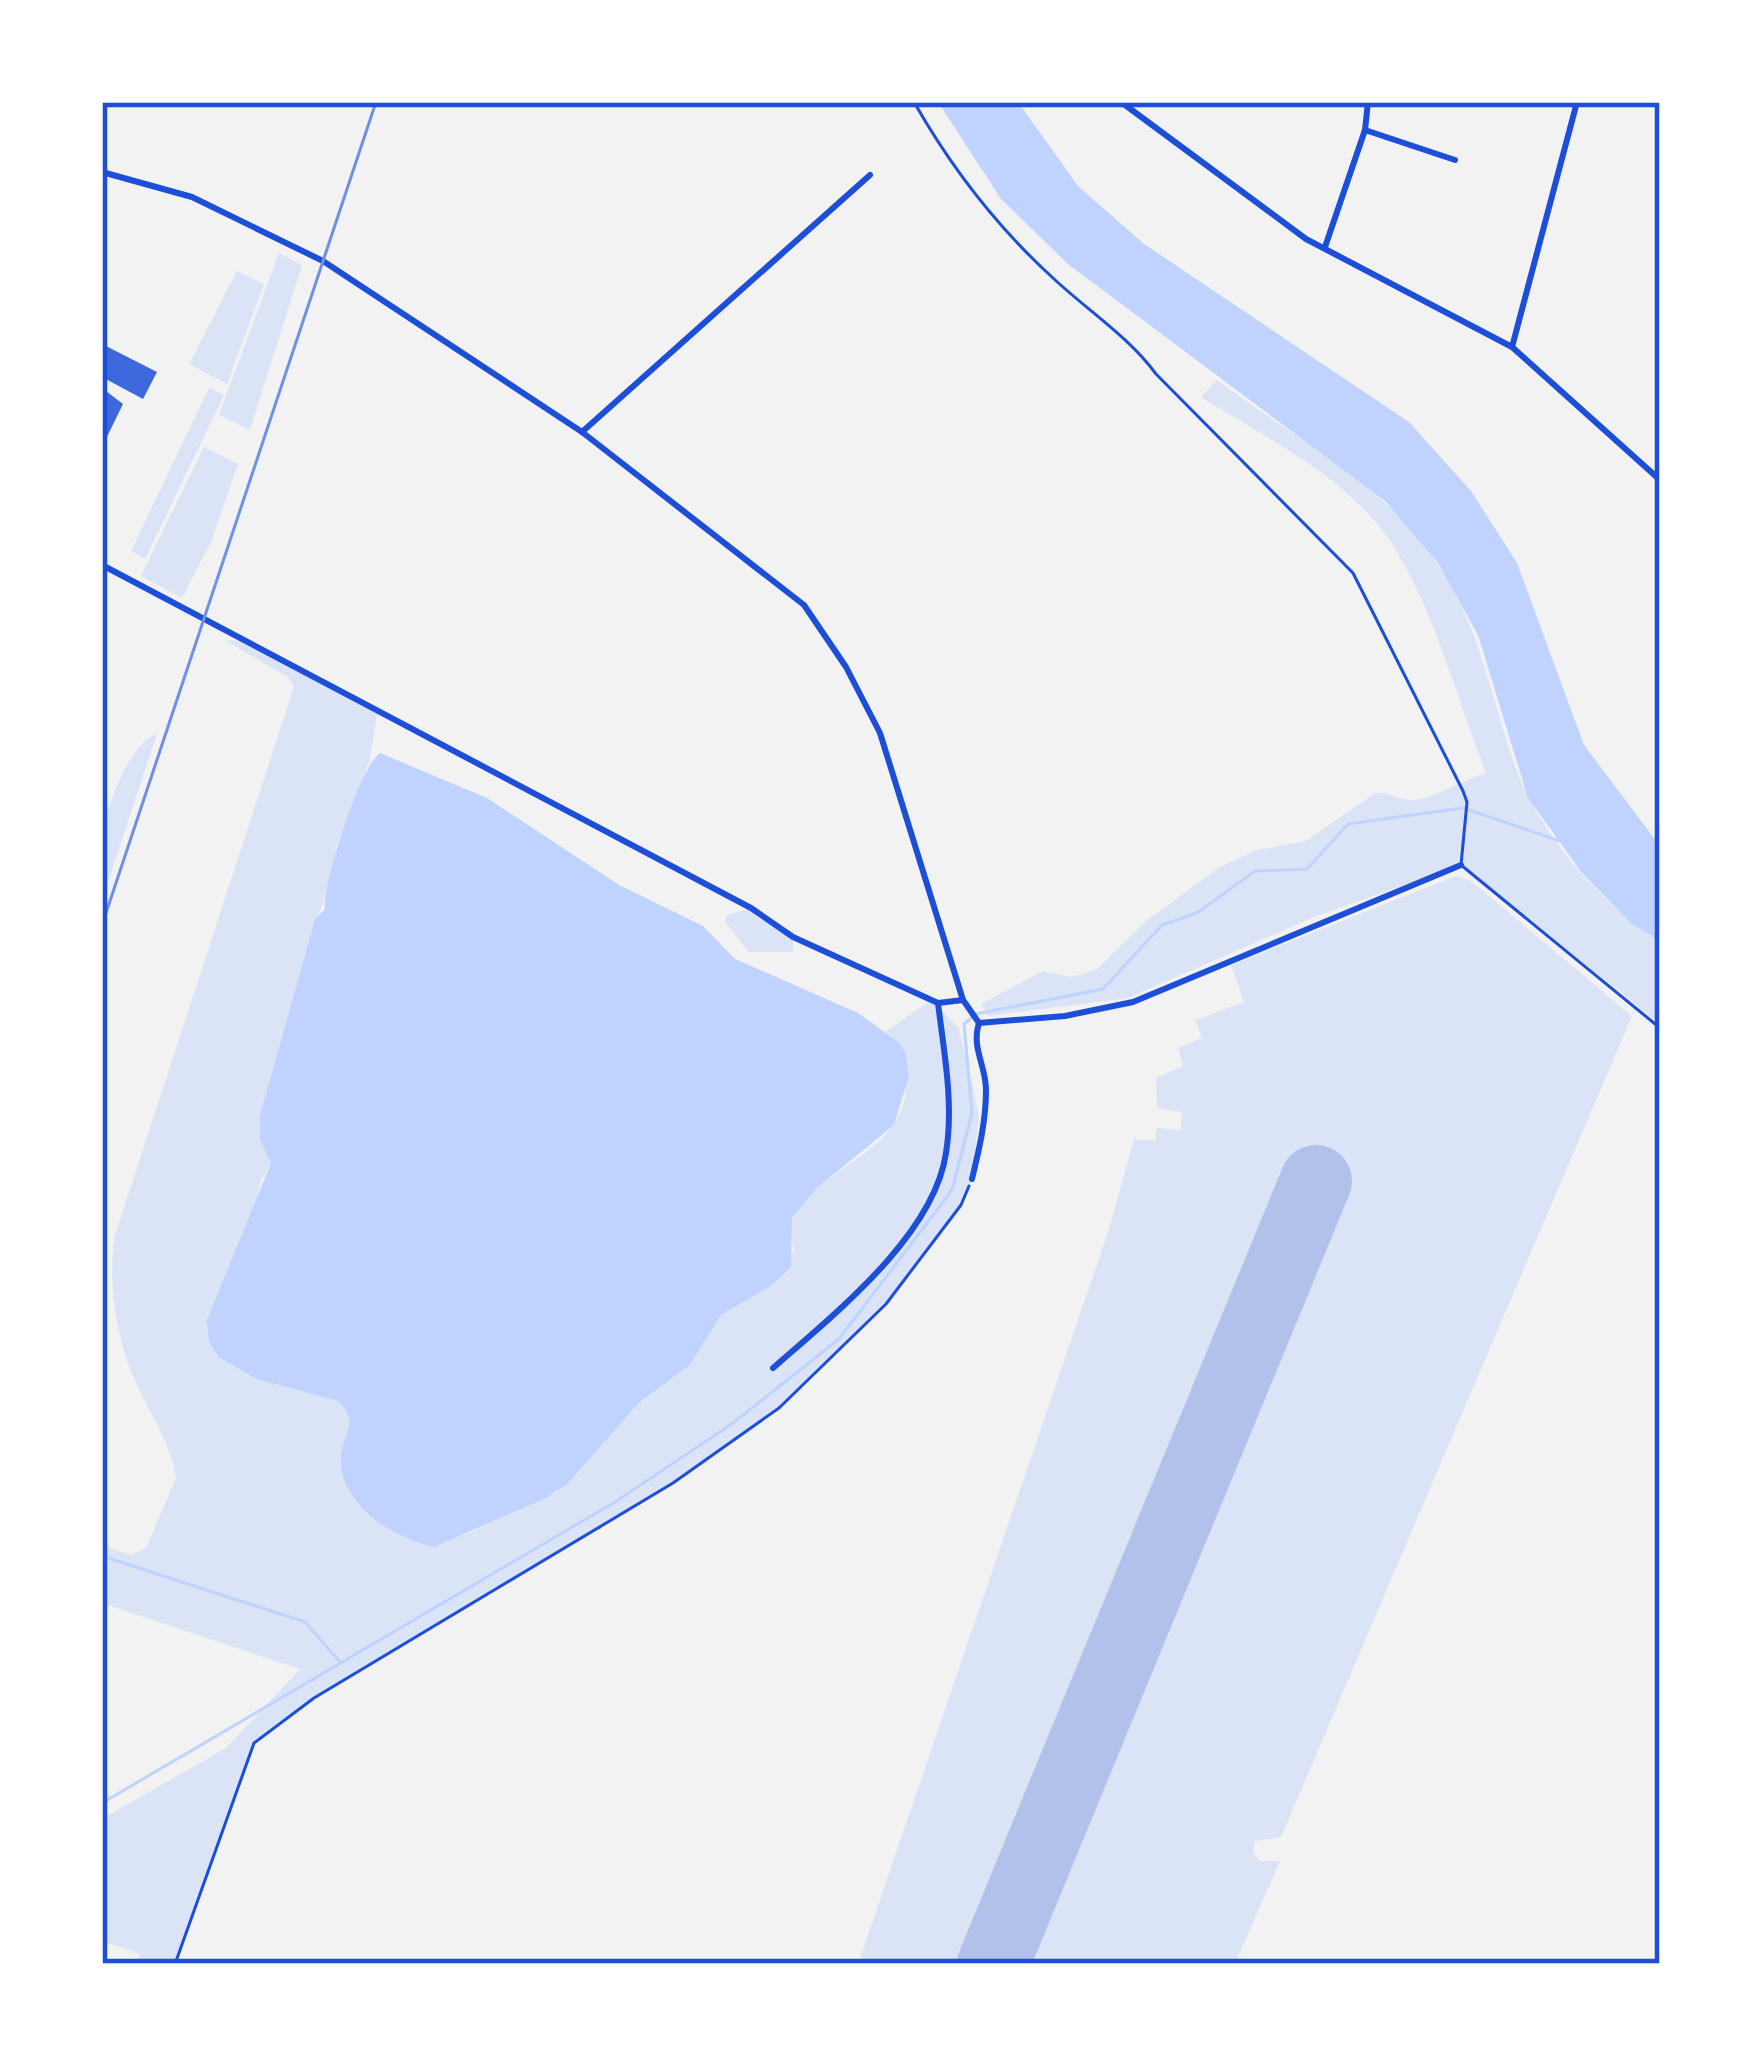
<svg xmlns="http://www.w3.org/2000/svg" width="1762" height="2066" font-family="Signika,sans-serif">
  <rect width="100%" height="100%" fill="#f2f2f2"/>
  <!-- green -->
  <g fill="#dbe4f7">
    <polygon points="279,253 302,265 250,430 219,415"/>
    <polygon points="237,271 264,284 227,384 189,364"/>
    <path d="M 1217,380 C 1295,439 1384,481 1439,566 C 1481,630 1491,698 1516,769 C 1541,835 1600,904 1660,941 L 1660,1024 L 1461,865 L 1314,917 L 1128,998 L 988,1016 L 981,1004 L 1043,971 L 1071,977 L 1096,970 L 1146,921 L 1218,868 L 1257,850 L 1306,841 L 1375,793 C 1390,791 1398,801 1413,800 C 1433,799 1462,780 1486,773 C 1456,697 1435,611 1391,542 C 1348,477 1264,437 1201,397 Z"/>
    <polygon points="209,388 224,395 145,559 131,551"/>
    <polygon points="204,447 238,464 211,542 182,598 141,576"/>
    <path d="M 224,640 L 242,641 L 377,714 L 369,763 L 336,847 L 336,871 C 323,888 327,904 315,919 L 260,1115 L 260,1140 L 271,1163 L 261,1180 L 220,1358 L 258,1379 L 339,1401 L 350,1412 L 353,1423 L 341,1451 L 354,1499 L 367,1514 L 404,1537 L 464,1535 L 557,1492 L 638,1405 L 690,1365 L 721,1315 L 756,1294 L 794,1251 L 789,1229 C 808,1170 894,1158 905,1097 C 908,1080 900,1058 897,1041 L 885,1032 L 931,1000 L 958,1027 L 972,1082 L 979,1118 L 972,1179 L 961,1205 L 886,1304 L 779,1408 L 673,1483 L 314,1698 L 254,1742 L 175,1964 L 138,1964 L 140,1954 L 102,1941 L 102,1819 L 226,1748 L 300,1669 L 102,1603 L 102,1545 L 131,1555 L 146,1548 L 176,1478 C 171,1444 150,1413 136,1383 C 116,1339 107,1282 115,1235 L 294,687 L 288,677 Z"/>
    <path d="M 157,734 L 102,900 C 102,879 98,853 102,832 C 108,804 129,744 157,734 Z"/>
    <polygon points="1456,876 1471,881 1632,1016 1281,1837 1255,1841 1253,1853 1260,1861 1280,1861 1235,1964 1020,1964 1341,1189 1296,1171 966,1964 858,1964 1109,1229 1134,1139 1155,1141 1157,1128 1181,1130 1182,1112 1157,1108 1156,1078 1183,1066 1178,1048 1202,1038 1195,1020 1244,1002 1231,965"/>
    <polygon points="751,908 793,937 793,952 749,952 725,922 727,915"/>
  </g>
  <!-- water -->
  <g fill="#bfd3fe">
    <polygon points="938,102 1018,102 1078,186 1144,244 1409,422 1471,491 1517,563 1584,745 1660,846 1660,941 1631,923 1582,873 1528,798 1478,635 1438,563 1385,501 1068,264 1001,199"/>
    <path d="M 380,753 L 487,798 L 619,885 L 703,926 L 735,959 L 858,1013 L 897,1041 L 905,1052 L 909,1076 L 894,1125 L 817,1188 L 792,1218 L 791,1267 L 771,1286 L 721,1315 L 690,1365 L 638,1404 L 567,1484 L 546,1498 L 434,1547 C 394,1538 342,1507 341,1461 C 340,1434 362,1423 338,1401 L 257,1379 L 220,1358 L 209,1343 L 207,1320 L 271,1163 L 260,1140 L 260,1115 L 315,919 L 325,909 C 322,887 359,767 380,753 Z"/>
  </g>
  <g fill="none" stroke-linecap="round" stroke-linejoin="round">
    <!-- stream -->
    <g stroke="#bfd3fe" stroke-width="3">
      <polyline points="102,1556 305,1622 341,1663"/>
      <polyline points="102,1803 615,1502 733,1423 839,1339 952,1190 972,1113 964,1024 976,1014 1103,989 1162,925 1197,913 1255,871 1307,869 1348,824 1463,808 1563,842"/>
    </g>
    <!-- runway -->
    <polyline stroke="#b2c1ea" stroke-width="72" points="993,1964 1316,1181"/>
  </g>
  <!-- building -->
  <g fill="#3d67dc">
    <polygon points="102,344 157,372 143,399 102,377"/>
    <polygon points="102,388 123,404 102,447"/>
  </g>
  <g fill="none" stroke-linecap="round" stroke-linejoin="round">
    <!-- path -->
    <polyline stroke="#1d4ed8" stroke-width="3" points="175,1964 254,1743 314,1698 673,1483 779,1408 886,1304 961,1205 969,1186"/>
    <!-- service -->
    <path stroke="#1d4ed8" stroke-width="3" d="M 914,102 C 952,169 996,226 1053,278 C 1087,310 1129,337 1156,374 L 1353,573 L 1463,791 L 1467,802 L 1461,865 L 1660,1028"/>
    <!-- minor -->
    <g stroke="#1d4ed8" stroke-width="6">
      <polyline points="1121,102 1306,239 1512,347 1660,480"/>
      <polyline points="1365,130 1455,160"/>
      <polyline points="102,172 192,197 323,261 582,432 804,605 846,667 880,733 963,1000 979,1023"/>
      <polyline points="1325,247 1365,130 1368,102"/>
      <polyline points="1512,347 1577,102"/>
      <polyline points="582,432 870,175"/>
      <polyline points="102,565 751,908 793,937 938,1003 963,1000"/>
      <polyline points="979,1023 1065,1016 1133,1002 1461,865"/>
      <path d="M 972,1179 C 979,1150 986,1121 986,1090 C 986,1065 971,1048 979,1023"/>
      <path d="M 773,1368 C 832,1316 934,1236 946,1153 C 954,1103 944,1053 938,1003"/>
    </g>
    <!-- rail -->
    <polyline stroke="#7290e2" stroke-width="3" points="102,925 376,102"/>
  </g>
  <!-- border -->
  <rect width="1762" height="2066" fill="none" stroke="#ffffff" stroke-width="210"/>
  <rect x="105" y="105" width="1552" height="1856" fill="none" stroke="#1d4ed8" stroke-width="4.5"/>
</svg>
